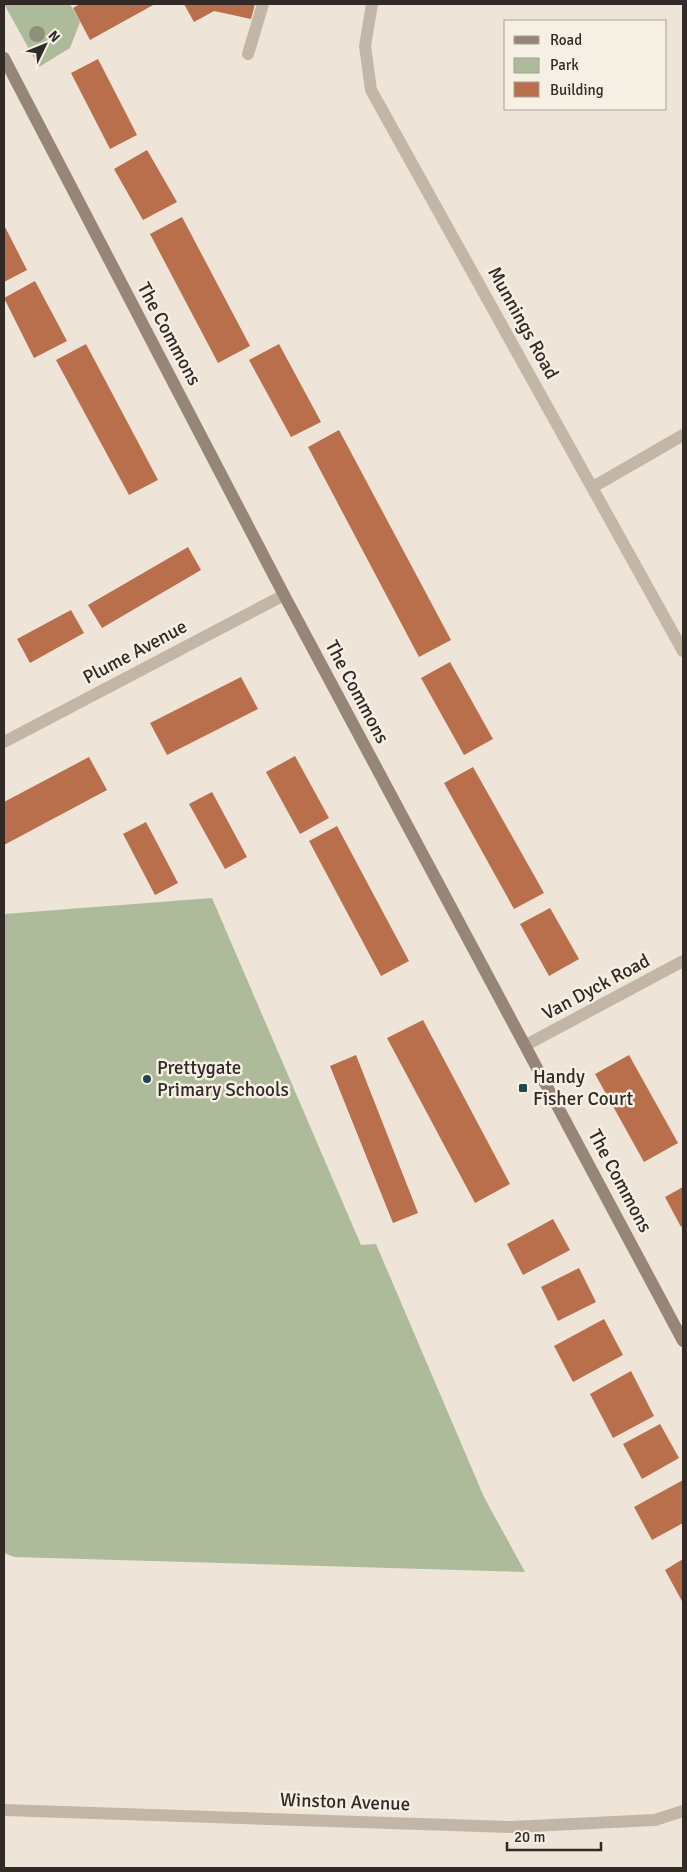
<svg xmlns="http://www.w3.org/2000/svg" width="687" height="1872" font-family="Signika,sans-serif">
  <rect width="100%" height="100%" fill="#eee5d8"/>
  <!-- green -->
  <g fill="#adbb9a">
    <polygon points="4,4 70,4 80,22 70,48 39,67"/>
    <polygon points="212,898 361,1245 376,1244 484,1497 525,1572 14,1557 4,1553 4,914"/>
  </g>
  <!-- building -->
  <g fill="#b96f4b">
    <polygon points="80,4 155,4 90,40 73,8"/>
    <polygon points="184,4 255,4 251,19 214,11 194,22"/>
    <polygon points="98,59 137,135 110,149 71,73"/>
    <polygon points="147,150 177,202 143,220 114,169"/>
    <polygon points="182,217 250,346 218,363 150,234"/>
    <polygon points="4,225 27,270 4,282"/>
    <polygon points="35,281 67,341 34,358 4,298"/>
    <polygon points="86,344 158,480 129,495 56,360"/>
    <polygon points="279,344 321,422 291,437 249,360"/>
    <polygon points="339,430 451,640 419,657 308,447"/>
    <polygon points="188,547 201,570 102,628 88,605"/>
    <polygon points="71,610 84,633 30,663 17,639"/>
    <polygon points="450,662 493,739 464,755 421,678"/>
    <polygon points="241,677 258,709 167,755 150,723"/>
    <polygon points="295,756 329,818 300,834 266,772"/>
    <polygon points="89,757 107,790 4,845 4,802"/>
    <polygon points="473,767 544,893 514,909 444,783"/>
    <polygon points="212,792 247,857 225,869 189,804"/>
    <polygon points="146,822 178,883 155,895 123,834"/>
    <polygon points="337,826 409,961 381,976 309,841"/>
    <polygon points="550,908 579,959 549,976 520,924"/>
    <polygon points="423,1020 510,1184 475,1203 387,1038"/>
    <polygon points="356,1055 418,1213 393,1223 330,1066"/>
    <polygon points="629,1055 678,1143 644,1162 595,1074"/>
    <polygon points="683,1187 683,1225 681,1227 665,1197"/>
    <polygon points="553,1219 570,1250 523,1275 507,1244"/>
    <polygon points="579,1268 596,1302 558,1321 541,1287"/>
    <polygon points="604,1319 623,1355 573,1382 554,1346"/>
    <polygon points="631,1371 654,1416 613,1438 590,1394"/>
    <polygon points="660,1424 679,1458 642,1479 623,1444"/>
    <polygon points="683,1480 683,1523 652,1540 634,1507"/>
    <polygon points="683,1559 683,1603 665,1570"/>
  </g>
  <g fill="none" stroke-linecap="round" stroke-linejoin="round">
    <!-- lane -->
    <polyline stroke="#c4b6a6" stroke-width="12" points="248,54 263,4"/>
    <!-- street -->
    <g stroke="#c4b6a6" stroke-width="12">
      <polyline points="372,4 365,46 371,90 683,651"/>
      <polyline points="593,487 683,435"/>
      <polyline points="4,742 284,595"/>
      <polyline points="526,1045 683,961"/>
      <polyline points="4,1810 511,1827 655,1820 683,1811"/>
    </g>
    <!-- secondary -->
    <polyline stroke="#978678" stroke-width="12" points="4,58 284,595 683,1341"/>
  </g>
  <!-- trees -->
  <circle fill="#8d9179" cx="37" cy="34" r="8"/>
  <!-- markers -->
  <g fill="#20474e" stroke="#f6efe4" stroke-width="2">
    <circle cx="147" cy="1079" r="5"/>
    <rect x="518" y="1083" width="10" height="10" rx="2.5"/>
  </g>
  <g text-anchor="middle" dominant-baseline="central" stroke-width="5" stroke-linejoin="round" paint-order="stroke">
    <!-- street labels -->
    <g font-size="19" fill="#312a26" stroke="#f6efe4">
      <text transform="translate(523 323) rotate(61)">Munnings Road</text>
      <text transform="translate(169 334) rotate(62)">The Commons</text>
      <text transform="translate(135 652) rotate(-28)">Plume Avenue</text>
      <text transform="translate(357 692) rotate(62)">The Commons</text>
      <text transform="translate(596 987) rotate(-28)">Van Dyck Road</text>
      <text transform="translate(620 1181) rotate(62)">The Commons</text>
      <text transform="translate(345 1802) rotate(2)">Winston Avenue</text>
    </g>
    <!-- poi labels -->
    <g font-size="19" fill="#312a26" stroke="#f6efe4" text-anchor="start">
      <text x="157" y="1068">Prettygate<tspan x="157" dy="22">Primary Schools</tspan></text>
      <text x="533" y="1077">Handy<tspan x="533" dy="22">Fisher Court</tspan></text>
    </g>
  </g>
  <!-- border -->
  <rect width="687" height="1872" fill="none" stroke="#312a26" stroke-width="10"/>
  <!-- legend -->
  <rect x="504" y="20" width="162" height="90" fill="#f6efe4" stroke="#a7a098"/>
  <rect x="514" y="36" width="25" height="8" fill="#978678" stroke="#a7a098"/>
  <text x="550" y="45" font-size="15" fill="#312a26">Road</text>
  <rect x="514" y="58" width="25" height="15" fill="#adbb9a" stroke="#a7a098"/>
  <text x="550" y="70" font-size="15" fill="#312a26">Park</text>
  <rect x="514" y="82" width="25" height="15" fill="#b96f4b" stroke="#a7a098"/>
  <text x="550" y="95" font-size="15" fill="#312a26">Building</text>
  <!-- north arrow -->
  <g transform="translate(45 45) rotate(47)" stroke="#f6efe4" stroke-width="4" paint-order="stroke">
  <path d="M0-4L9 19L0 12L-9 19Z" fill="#312a26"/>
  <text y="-8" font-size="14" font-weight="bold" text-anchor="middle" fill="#312a26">N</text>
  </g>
  <!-- scale -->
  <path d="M507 1842v8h94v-8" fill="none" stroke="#312a26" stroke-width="2.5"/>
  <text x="514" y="1842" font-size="15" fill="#312a26" stroke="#f6efe4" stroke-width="4" paint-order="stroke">20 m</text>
</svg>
